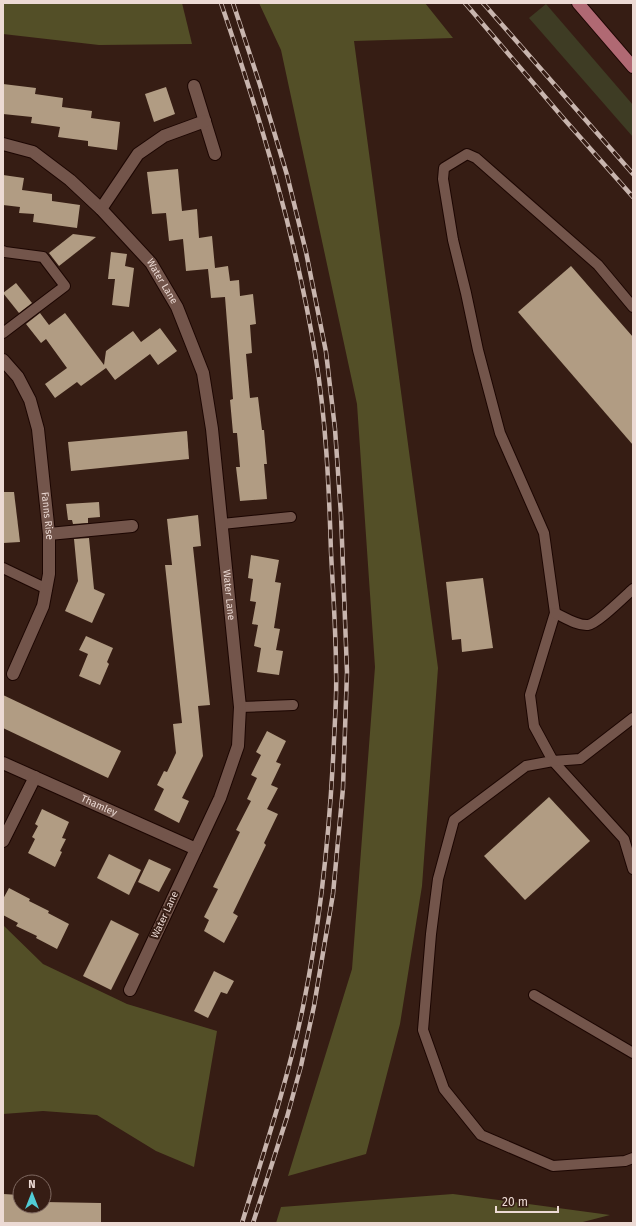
<svg xmlns="http://www.w3.org/2000/svg" width="636" height="1226" font-family="'Fira Sans',sans-serif">
  <rect width="100%" height="100%" fill="#361d14"/>
  <!-- green -->
  <polygon fill="#3e3c24" points="546,4 633,105 633,137 529,18"/>
  <!-- forest -->
  <g fill="#534f27">
    <polygon points="3,3 182,3 192,44 99,45 3,34"/>
    <polygon points="259,3 425,3 453,38 354,41 438,668 422,886 400,1024 366,1154 288,1176 352,969 375,667 357,404 281,50"/>
    <polygon points="3,925 43,964 127,1004 217,1031 194,1167 156,1151 97,1115 43,1111 3,1114"/>
    <polygon points="453,1194 610,1215 579,1223 276,1223 281,1207"/>
  </g>
  <!-- building -->
  <g fill="#b19c83">
    <polygon points="3,84 36,88 35,94 63,98 62,107 92,111 91,118 120,122 117,150 88,146 88,141 58,137 60,127 31,123 32,117 3,114"/>
    <polygon points="166,87 175,114 154,122 145,94"/>
    <polygon points="178,169 182,211 197,209 199,238 212,236 215,268 228,266 230,281 239,280 240,296 253,294 256,324 250,325 252,353 246,354 250,398 258,397 262,430 264,430 267,464 264,464 267,499 240,501 236,467 240,467 237,433 233,433 230,400 233,399 225,297 211,298 208,269 186,271 183,239 169,241 166,213 152,214 147,172"/>
    <polygon points="3,175 24,178 22,190 52,194 52,201 80,205 77,228 33,222 34,214 19,213 20,207 3,205"/>
    <polygon points="73,234 96,237 59,266 49,253"/>
    <polygon points="111,252 127,254 125,266 134,268 129,307 112,305 115,279 108,279"/>
    <polygon points="571,266 633,337 633,445 518,312"/>
    <polygon points="16,283 32,303 19,313 3,293"/>
    <polygon points="40,313 49,325 65,313 104,365 106,351 133,331 141,342 160,328 177,351 158,365 150,354 115,380 106,368 81,386 77,382 55,398 45,384 67,368 46,339 41,343 26,324"/>
    <polygon points="187,431 189,459 71,471 68,442"/>
    <polygon points="3,492 14,492 20,542 3,543"/>
    <polygon points="99,502 100,517 88,518 88,523 73,524 72,520 68,520 66,504"/>
    <polygon points="198,515 201,546 193,547 210,705 198,706 203,756 182,798 189,801 179,823 154,810 164,789 157,785 164,771 167,772 176,753 173,724 182,723 165,565 172,565 167,519"/>
    <polygon points="89,538 94,589 105,594 92,623 65,611 78,581 74,539"/>
    <polygon points="251,555 279,560 275,582 281,583 274,628 280,629 276,650 283,651 279,675 257,672 261,648 254,646 258,625 252,624 256,602 250,601 253,579 248,578"/>
    <polygon points="483,578 493,648 462,652 461,639 452,640 446,582"/>
    <polygon points="86,636 113,648 107,662 109,664 100,685 79,676 88,654 79,650"/>
    <polygon points="3,695 121,751 108,778 3,728"/>
    <polygon points="267,731 286,741 276,762 281,764 271,785 278,788 267,809 278,814 264,843 266,845 233,913 238,916 224,943 204,931 209,920 204,917 218,889 213,887 240,832 236,830 251,801 247,799 257,778 251,775 261,755 256,752"/>
    <polygon points="549,797 590,841 525,900 484,856"/>
    <polygon points="42,809 69,822 62,838 66,839 60,851 62,852 55,867 28,853 35,839 32,837 38,826 35,824"/>
    <polygon points="109,854 141,870 129,895 97,878"/>
    <polygon points="149,859 171,869 159,892 138,882"/>
    <polygon points="9,888 30,899 29,901 49,911 48,913 69,924 57,949 36,938 37,936 16,926 18,923 3,915 3,899"/>
    <polygon points="111,920 139,934 111,990 83,976"/>
    <polygon points="214,971 234,981 227,994 221,992 208,1018 194,1011"/>
    <polygon points="3,1194 20,1195 20,1206 44,1206 44,1195 44,1202 101,1203 101,1223 3,1223"/>
  </g>
  <g fill="none" stroke-linecap="round" stroke-linejoin="round">
    <!-- lane casing -->
    <g stroke="#1c0602" stroke-width="12">
      <g id="lane">
        <polyline points="3,251 5,252 43,257 65,286 3,333"/>
        <polyline points="633,307 598,265 476,158 467,154 444,168 443,179 453,240 466,293 478,350 500,433 544,533 555,613 530,695 534,726 553,761 624,839 633,869"/>
        <polyline points="222,524 291,517"/>
        <polyline points="3,568 47,589"/>
        <path d="M 555,613 C 564,617 577,626 588,625 C 597,624 625,596 633,589"/>
        <polyline points="240,707 293,705"/>
        <polyline points="633,718 580,759 553,761 526,766 454,820 438,879 431,934 423,1030 444,1089 481,1135 553,1166 625,1161 633,1158"/>
        <polyline points="534,995 633,1053"/>
      </g>
    </g>
    <!-- street casing -->
    <g stroke="#1c0602" stroke-width="14">
      <g id="street">
        <polyline points="194,86 215,154"/>
        <path id="s1" d="M 3,144 L 33,152 L 70,180 L 101,209 L 151,263 L 177,307 L 203,373 L 212,429 L 240,707 L 238,746 L 220,798 L 130,990"/>
        <polyline points="101,209 138,154 164,136 205,121"/>
        <path id="s2" d="M 3,360 L 18,377 L 30,400 L 38,429 L 49,534 L 49,574 L 43,606 L 13,674"/>
        <polyline points="49,534 132,526"/>
        <path id="s3" d="M 3,763 L 196,849"/>
        <polyline points="3,841 35,777"/>
      </g>
    </g>
    <!-- primary casing -->
    <g stroke="#1c0602" stroke-width="14">
      <polyline id="primary" points="578,3 633,67"/>
    </g>
    <!-- lane -->
    <use href="#lane" stroke="#73554b" stroke-width="10"/>
    <!-- street -->
    <use href="#street" stroke="#73554b" stroke-width="12"/>
    <!-- primary -->
    <use href="#primary" stroke="#b06973" stroke-width="12"/>
    <!-- rail casing -->
    <g stroke="#c8b5ae" stroke-width="4.5">
      <g id="rail">
        <path d="M 221,3 C 260,117 295,233 315,353 C 326,419 329,486 331,552 C 333,592 336,631 336,671 C 337,694 335,717 334,740 C 330,829 321,919 303,1007 C 288,1080 264,1151 242,1223"/>
        <polyline points="233,3 260,85 287,175 306,252 326,352 335,429 341,515 347,672 343,788 333,894 314,1006 301,1066 287,1117 253,1223"/>
        <polyline points="465,3 564,119 633,197"/>
        <polyline points="483,3 633,174"/>
      </g>
    </g>
    <!-- rail -->
    <use href="#rail" stroke="#361d14" stroke-width="3" stroke-dasharray="9" stroke-linecap="butt"/>
  </g>
  <g text-anchor="middle" dominant-baseline="central" stroke-width="4" stroke-linejoin="round" paint-order="stroke">
    <!-- street labels -->
    <g font-size="10" fill="#ecdad4" stroke="#361d14">
      <text stroke="none"><textPath href="#s1" startOffset="215">Water Lane</textPath></text>
      <text stroke="none"><textPath href="#s2" startOffset="166">Fanns Rise</textPath></text>
      <text stroke="none"><textPath href="#s1" startOffset="539">Water Lane</textPath></text>
      <text stroke="none"><textPath href="#s3" startOffset="105">Thamley</textPath></text>
      <text transform="translate(165 915) rotate(-65)">Water Lane</text>
    </g>
  </g>
  <!-- border -->
  <rect width="636" height="1226" fill="none" stroke="#ecdad4" stroke-width="8"/>
  <!-- north arrow -->
  <g transform="translate(32 1194)"><circle r="19" fill="#361d14" stroke="#7f6961"/>
  <path d="M0-3L7 15L0 10L-7 15Z" fill="#51ccd5"/>
  <text y="-6" font-size="11" font-weight="bold" text-anchor="middle" fill="#ecdad4">N</text>
  </g>
  <!-- scale -->
  <path d="M496 1206v6h62v-6" fill="none" stroke="#ecdad4" stroke-width="2"/>
  <text x="502" y="1206" font-size="12" fill="#ecdad4" stroke="#361d14" stroke-width="3" paint-order="stroke">20 m</text>
</svg>
